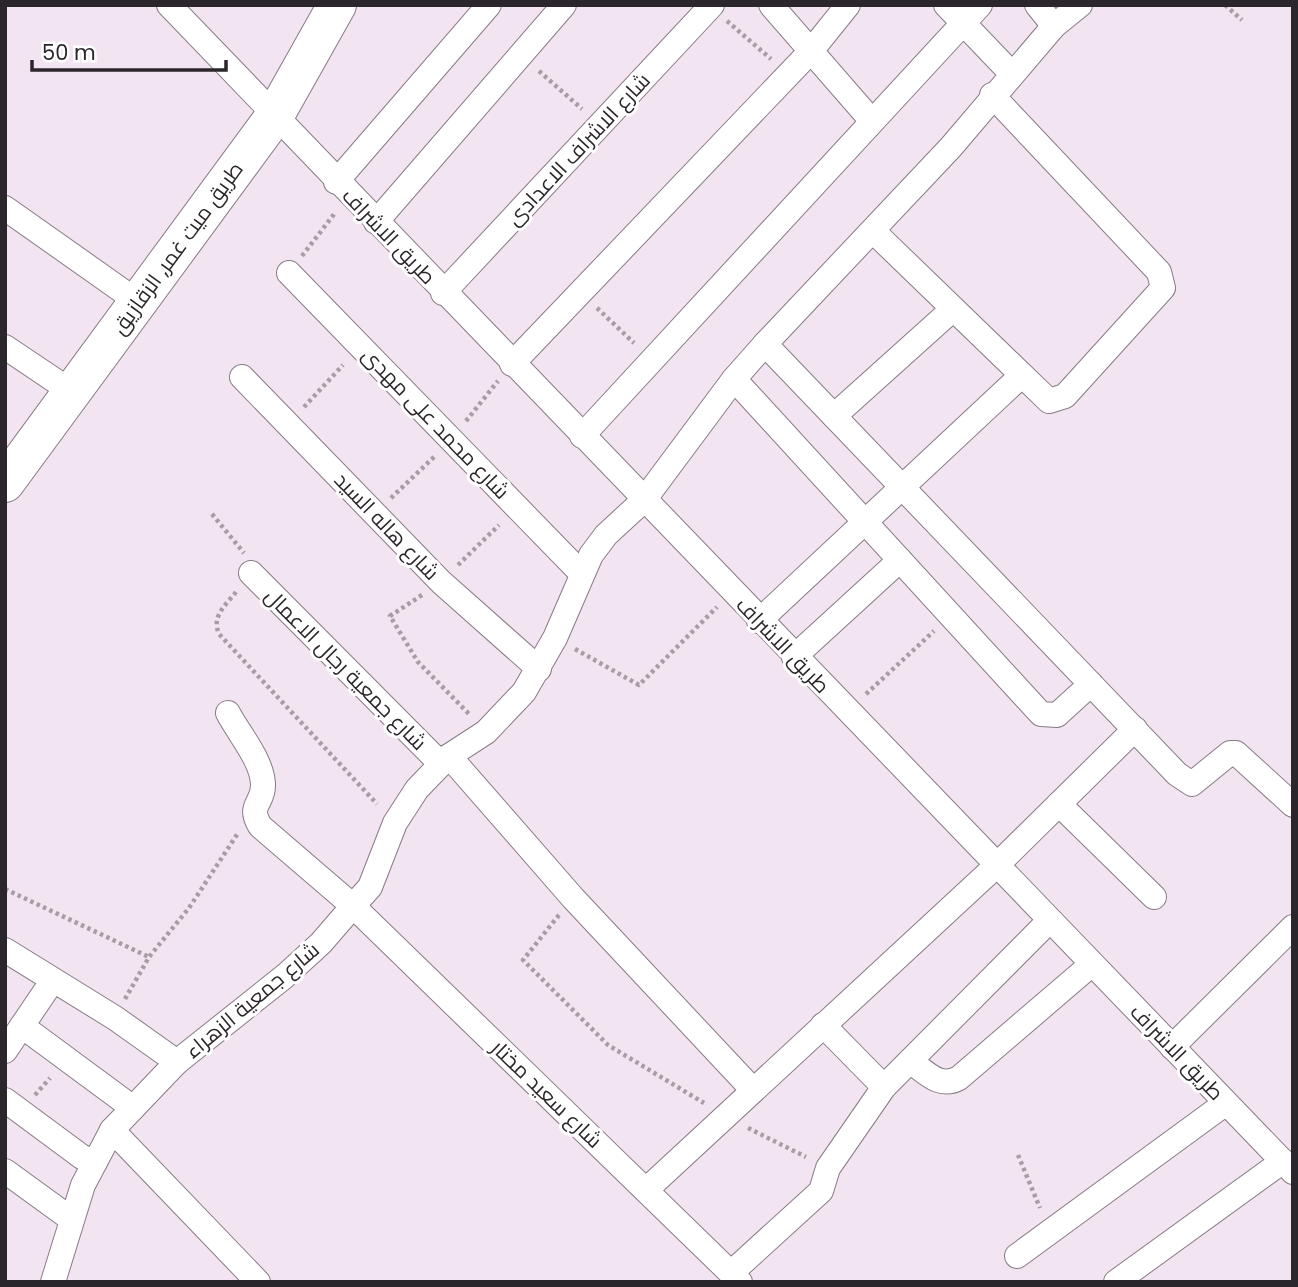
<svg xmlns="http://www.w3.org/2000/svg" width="1298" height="1287" font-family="Poppins,Cairo,sans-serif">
  <rect width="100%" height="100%" fill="#f2e4f0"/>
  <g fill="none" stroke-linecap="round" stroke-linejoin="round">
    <!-- minor casing -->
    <g stroke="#877b86" stroke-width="26">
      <g id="minor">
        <polyline points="169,5 1293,1172"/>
        <polyline points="771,5 871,120"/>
        <polyline points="946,5 1011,73"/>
        <polyline points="1037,5 1054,26"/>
        <polyline points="336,182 489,5"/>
        <polyline points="5,208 138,302"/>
        <polyline points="376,222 564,5"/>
        <polyline points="874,232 1049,401 1065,396 1163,288 1159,272 992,95"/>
        <polyline points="289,273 582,574"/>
        <polyline points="443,293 712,5"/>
        <polyline points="765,344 1177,774 1192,784 1230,753 1236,753 1293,805"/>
        <polyline points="5,347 72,392"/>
        <polyline points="512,364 811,51 848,5"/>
        <polyline points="242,377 441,582 539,669"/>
        <polyline points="734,379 1041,714 1057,715 1091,684"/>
        <polyline points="834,416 953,309"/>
        <polyline points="582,436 980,5"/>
        <polyline points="251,573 441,764"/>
        <polyline points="759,621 1021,376"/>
        <polyline points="794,657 900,560"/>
        <path d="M 228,713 C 239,734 262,760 263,784 C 264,804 247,804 260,826 L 353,906 L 740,1282"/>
        <polyline points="449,756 573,898 752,1089"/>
        <polyline points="1059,804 1154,897"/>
        <polyline points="5,950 115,1018 177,1062"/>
        <polyline points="823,1025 884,1087"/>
        <polyline points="22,1026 133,1108"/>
        <polyline points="1172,1047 1293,927"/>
        <polyline points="5,1051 53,980"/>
        <path d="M 910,1061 C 926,1072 939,1089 959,1078 L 1092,964"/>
        <polyline points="5,1100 82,1157 95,1162"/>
        <polyline points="112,1130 258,1282"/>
        <polyline points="5,1171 71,1219"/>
        <polyline points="646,1190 996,866 1135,729"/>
        <polyline points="1017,1256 1226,1103"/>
        <polyline points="731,1273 821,1191 828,1168 884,1087 1049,921"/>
        <polyline points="53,1282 83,1185 112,1130 177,1062 285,976 321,943 353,906 370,887 395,823 417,789 449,756 486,732 524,692 555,638 591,555 606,535 644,500 734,379 765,344 951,147 1054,26 1080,5"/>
        <polyline points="1116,1282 1283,1161"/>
      </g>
    </g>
    <!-- trunk casing -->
    <g stroke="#877b86" stroke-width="40">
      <polyline id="trunk" points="5,483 274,117 337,5"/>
    </g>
    <!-- path -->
    <g stroke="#a89da6" stroke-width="4.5" stroke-dasharray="3.5 3.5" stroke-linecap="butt">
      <polyline points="1225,5 1242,20"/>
      <polyline points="727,21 771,59"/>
      <polyline points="539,71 582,109"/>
      <polyline points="302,256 335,213"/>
      <polyline points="597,308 634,343"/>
      <polyline points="304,407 343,365"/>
      <polyline points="466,421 498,381"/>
      <polyline points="391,498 435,456"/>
      <polyline points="212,514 244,553"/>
      <polyline points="458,565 499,525"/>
      <path d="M 236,592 C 226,605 211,616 219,634 L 377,804"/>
      <polyline points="422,595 390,616 418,662 470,715"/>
      <polyline points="575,649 639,685 717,607"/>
      <polyline points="866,694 934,631"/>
      <polyline points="5,889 149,957"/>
      <polyline points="559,915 523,960 608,1045 704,1103"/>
      <polyline points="125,999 149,957 189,908 238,833"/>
      <polyline points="35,1095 50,1078"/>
      <polyline points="748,1128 806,1157"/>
      <polyline points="1018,1155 1040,1208"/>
    </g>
    <!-- minor -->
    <use href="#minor" stroke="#fff" stroke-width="24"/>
    <!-- trunk -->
    <use href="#trunk" stroke="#fff" stroke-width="38"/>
  </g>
  <g text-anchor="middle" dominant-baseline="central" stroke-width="6" stroke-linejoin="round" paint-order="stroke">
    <!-- street labels -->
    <g font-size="21" fill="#2b262b" stroke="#fff">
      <text transform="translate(578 149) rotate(-47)">شارع الاشراف الاعدادى</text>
      <text transform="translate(389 236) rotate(46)">طريق الاشراف</text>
      <text transform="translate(177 248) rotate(-54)">طريق ميت غمر, الزقازيق</text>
      <text transform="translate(436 423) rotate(46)">شارع محمد على مهدى</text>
      <text transform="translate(387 526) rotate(46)">شارع هاله السيد</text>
      <text transform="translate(783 645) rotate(46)">طريق الاشراف</text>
      <text transform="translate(346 669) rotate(45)">شارع جمعية رجال الاعمال</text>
      <text transform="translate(252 1000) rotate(-40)">شارع جمعية الزهراء</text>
      <text transform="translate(1177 1052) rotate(46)">طريق الاشراف</text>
      <text transform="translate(547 1094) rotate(44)">شارع سعيد مختار</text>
    </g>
  </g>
  <!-- border -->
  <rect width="1298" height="1287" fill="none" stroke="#2b262b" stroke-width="14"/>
  <!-- scale -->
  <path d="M32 60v10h194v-10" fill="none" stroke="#2b262b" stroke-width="3.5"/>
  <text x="42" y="60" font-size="21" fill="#2b262b" stroke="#ffffff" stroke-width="5" paint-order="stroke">50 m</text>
</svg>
